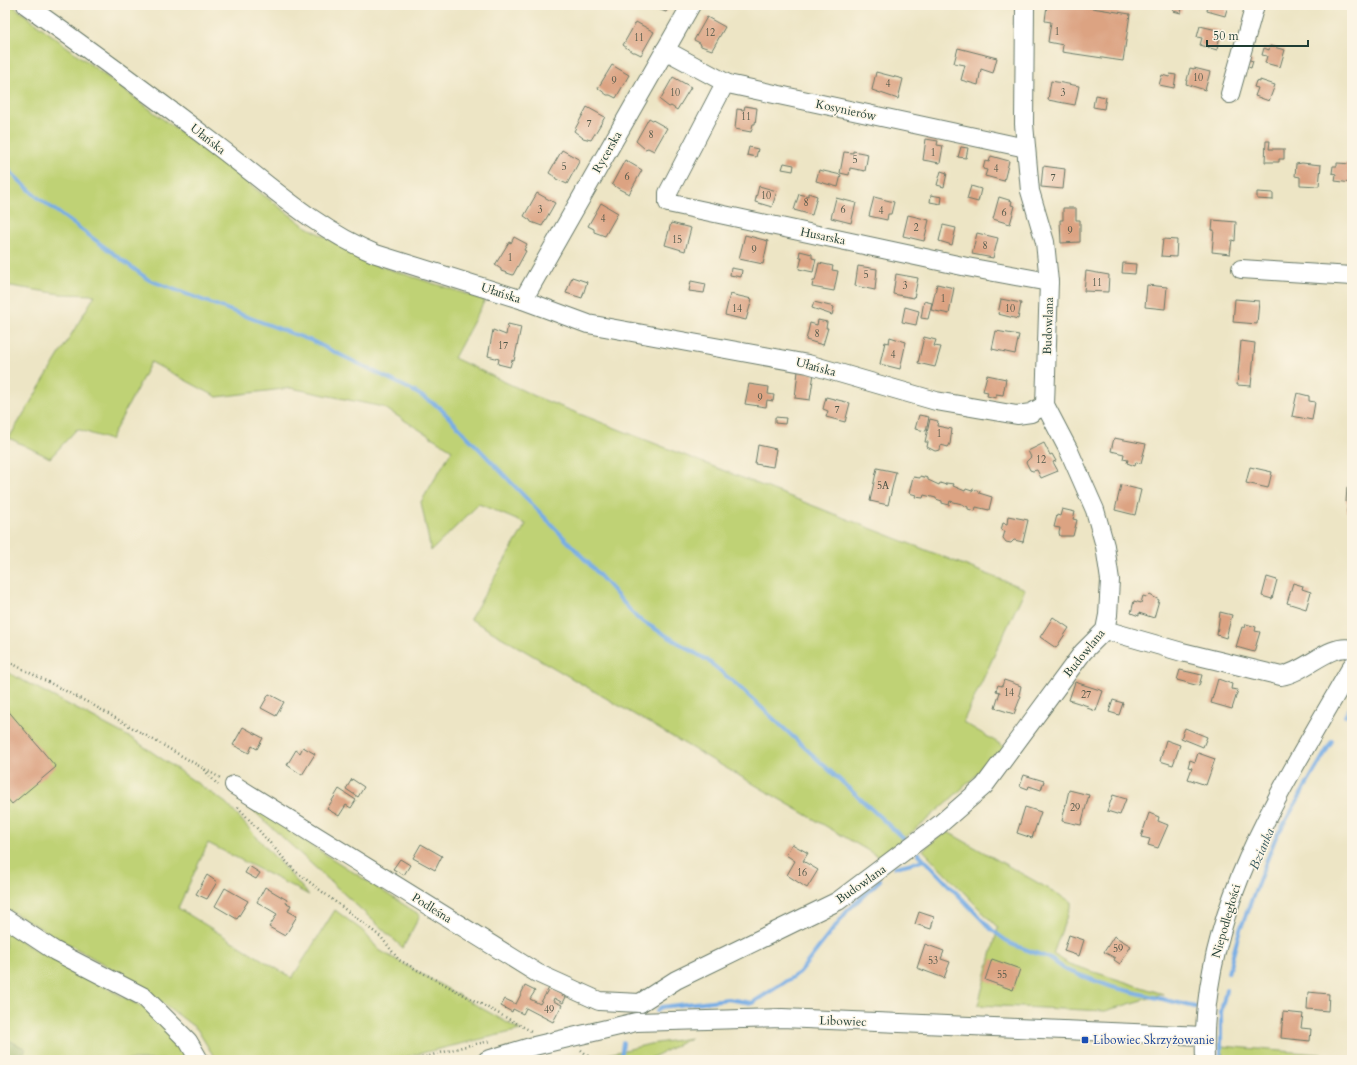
<svg xmlns="http://www.w3.org/2000/svg" width="1357" height="1065" font-family="Cardo,serif">
  <rect width="100%" height="100%" fill="#fcf5e5"/>
  <filter id="ink" filterUnits="userSpaceOnUse"><feTurbulence type="fractalNoise" baseFrequency=".025" numOctaves="2"/><feDisplacementMap in="SourceGraphic" scale="8" xChannelSelector="R" yChannelSelector="G"/><feConvolveMatrix kernelMatrix="1 2 1 2 8 2 1 2 1" color-interpolation-filters="sRGB"/></filter>
  <filter id="wash" filterUnits="userSpaceOnUse"><feTurbulence type="fractalNoise" baseFrequency=".012" numOctaves="4" result="noise"/><feDisplacementMap in="SourceGraphic" scale="16" xChannelSelector="R" yChannelSelector="G"/><feGaussianBlur stdDeviation="0.9" result="paint"/><feColorMatrix in="noise" values="0 0 0 0 0 0 0 0 0 0 0 0 0 0 0 0 0 1.4 0 .05"/><feComposite in="paint" operator="in"/></filter>
  <g filter="url(#wash)">
    <rect width="100%" height="100%" fill="#ede5c5"/>
    <!-- green -->
    <g fill="#bfd275" stroke="#6f8854">
      <path d="M 5,5 L 12,5 L 21,12 L 302,224 L 373,264 L 485,300 L 454,358 L 539,398 L 1025,589 L 963,722 L 1005,747 C 965,787 925,824 879,857 L 470,619 L 526,524 L 479,504 L 431,551 L 421,502 L 452,450 L 383,407 L 291,388 L 217,397 L 151,362 L 110,440 L 77,429 L 50,458 L 9,438 L 95,295 L 60,294 L 5,285 Z"/>
      <polygon points="5,671 133,739 226,803 309,895 208,843 178,908 292,978 335,910 363,931 379,950 520,1030 392,1060 216,1060 197,1029 135,982 5,908"/>
      <polygon points="244,802 420,915 403,948"/>
      <polygon points="946,831 1072,902 1053,954 1069,964 1163,994 1105,1011 978,1005 998,928 923,850"/>
      <polygon points="5,929 25,944 144,1008 187,1051 191,1060 19,1060 25,1049 5,1038"/>
      <polygon points="691,1038 647,1060 584,1060 650,1044"/>
      <polygon points="1221,1046 1330,1055 1329,1060 1225,1060"/>
    </g>
    <!-- forest -->
    <polygon fill="#97b466" stroke="#5b784d" points="5,1038 26,1049 19,1060 5,1060"/>
    <g fill="none" stroke-linecap="round" stroke-linejoin="round">
      <!-- stream -->
      <g stroke="#77ade5" stroke-width="4">
        <polyline points="5,167 36,196 149,280 312,341 412,390 439,407 594,569 637,618 707,660 737,685 906,841"/>
        <polyline points="1345,716 1352,704"/>
        <polyline points="918,853 992,930 1011,944 1049,958 1066,970 1112,987 1195,1007"/>
        <polyline points="895,867 925,860"/>
        <polyline points="1228,973 1240,930 1275,839 1332,741"/>
        <polyline points="657,1011 661,1007 728,999 752,1003 799,973 848,910 880,880"/>
        <polyline points="621,1060 623,1042"/>
        <polyline points="1221,1060 1221,1012 1226,990"/>
      </g>
    </g>
    <g id="blocks">
      <!-- building -->
      <g fill="#dca382">
        <polygon points="654,5 670,5 666,12 655,8"/>
        <polygon points="1047,5 1073,5 1130,14 1123,61 1062,52 1063,45 1048,42 1051,22 1045,21"/>
        <polygon points="1174,5 1182,7 1181,13 1173,11"/>
        <polygon points="1208,5 1228,5 1225,16 1207,11"/>
        <polygon points="707,17 725,27 712,50 701,46 700,43 694,40"/>
        <polygon points="636,22 654,32 641,55 635,52 632,52 623,45"/>
        <polygon points="1200,26 1221,31 1217,50 1200,45 1202,38 1197,37"/>
        <polygon points="1270,46 1285,50 1280,67 1265,63 1267,56 1262,55 1264,48 1269,50"/>
        <polygon points="958,48 997,58 993,73 981,69 978,85 961,80 965,65 954,63"/>
        <polygon points="1244,58 1253,61 1251,68 1242,65"/>
        <polygon points="612,65 629,75 616,98 610,95 607,95 598,88"/>
        <polygon points="1190,68 1194,69 1194,68 1210,72 1205,90 1186,84"/>
        <polygon points="876,72 903,79 898,99 872,90"/>
        <polygon points="1170,74 1176,75 1174,88 1159,85 1162,75 1169,77"/>
        <polygon points="673,77 691,87 677,110 671,106 669,107 660,100"/>
        <polygon points="1260,80 1275,85 1269,101 1255,96 1258,88 1254,87 1256,81 1260,82"/>
        <polygon points="1051,81 1079,86 1075,105 1048,100"/>
        <polygon points="1095,95 1106,97 1104,109 1093,107"/>
        <polygon points="745,106 757,108 755,124 753,124 751,132 735,129 737,109 744,110"/>
        <polygon points="587,107 605,117 591,140 583,138 574,131"/>
        <polygon points="649,118 667,128 654,151 648,148 645,149 636,141"/>
        <polygon points="926,139 938,141 937,145 943,146 940,163 923,160"/>
        <polygon points="1266,141 1270,141 1269,149 1284,149 1284,159 1279,159 1279,162 1265,162"/>
        <polygon points="749,147 758,149 756,157 747,155"/>
        <polygon points="961,147 968,148 966,158 958,157"/>
        <polygon points="562,150 580,160 567,184 556,179 555,177 549,173"/>
        <polygon points="853,151 868,154 865,171 850,168 849,175 840,173 844,152 853,153"/>
        <polygon points="991,156 1009,161 1004,181 985,176 987,170 983,169 985,161 989,162"/>
        <polygon points="625,160 642,170 629,194 619,189 612,184"/>
        <polygon points="784,163 794,165 793,171 782,169"/>
        <polygon points="1302,163 1321,165 1319,186 1300,185 1300,177 1295,176 1296,164"/>
        <polygon points="1337,163 1352,164 1352,183 1335,181 1336,174 1332,173 1333,166 1337,166"/>
        <polygon points="1043,166 1065,169 1063,189 1041,187"/>
        <polygon points="819,170 841,175 838,187 816,181"/>
        <polygon points="941,171 947,173 944,187 937,185"/>
        <polygon points="759,186 777,191 772,207 755,202"/>
        <polygon points="971,186 981,189 978,202 967,199"/>
        <polygon points="1257,192 1273,193 1273,200 1257,199"/>
        <polygon points="537,193 555,203 542,226 531,222 530,220 524,216"/>
        <polygon points="808,193 817,196 812,215 794,210 799,194 808,196"/>
        <polygon points="931,195 942,197 941,204 930,202"/>
        <polygon points="874,197 894,202 891,214 888,214 887,220 869,216"/>
        <polygon points="999,197 1012,201 1011,205 1015,206 1010,224 993,219"/>
        <polygon points="836,198 856,203 851,223 831,218"/>
        <polygon points="601,203 618,213 605,236 594,232 594,229 588,226"/>
        <polygon points="1063,208 1076,208 1076,220 1080,220 1080,242 1061,243 1060,220 1063,220"/>
        <polygon points="908,215 929,220 924,241 903,236"/>
        <polygon points="1213,220 1236,222 1235,241 1232,240 1230,254 1212,252 1214,230 1212,230"/>
        <polygon points="671,223 691,228 685,251 665,245"/>
        <polygon points="943,225 956,228 952,245 939,241"/>
        <polygon points="977,233 998,238 993,258 972,254"/>
        <polygon points="745,235 768,241 763,264 739,259"/>
        <polygon points="514,237 527,244 524,250 526,251 513,275 501,271 501,269 495,265 509,242 511,243"/>
        <polygon points="1163,239 1177,240 1176,257 1161,256"/>
        <polygon points="800,251 812,254 812,258 816,259 813,272 799,269 802,257 799,257"/>
        <polygon points="819,263 833,266 832,270 838,271 834,291 812,287 813,281 815,281"/>
        <polygon points="1123,263 1136,264 1135,274 1122,273"/>
        <polygon points="858,266 877,269 875,290 855,286"/>
        <polygon points="731,268 742,270 741,277 730,275"/>
        <polygon points="1086,271 1109,275 1108,292 1084,291"/>
        <polygon points="896,274 918,278 914,298 893,294"/>
        <polygon points="572,277 587,282 582,298 566,293"/>
        <polygon points="691,281 706,284 704,293 689,291"/>
        <polygon points="937,284 954,288 949,314 931,310"/>
        <polygon points="1147,285 1167,287 1165,309 1145,307"/>
        <polygon points="730,294 752,299 746,320 725,315"/>
        <polygon points="1001,299 1021,303 1018,319 998,314"/>
        <polygon points="1235,299 1259,301 1257,324 1233,322"/>
        <polygon points="924,301 932,303 928,319 921,318"/>
        <polygon points="814,302 834,307 832,315 812,308"/>
        <polygon points="1350,303 1352,303 1352,319 1349,319"/>
        <polygon points="905,307 919,311 916,325 902,322"/>
        <polygon points="818,320 827,322 826,328 828,328 823,345 806,340 810,323 817,325"/>
        <polygon points="508,324 521,327 514,361 512,360 510,367 498,364 499,359 488,356 493,330 506,335"/>
        <polygon points="996,331 1019,335 1015,354 992,349"/>
        <polygon points="890,337 906,342 900,369 880,364 885,342 889,343"/>
        <polygon points="924,337 936,340 934,346 941,347 935,367 918,363"/>
        <polygon points="1241,341 1255,343 1251,386 1237,385"/>
        <polygon points="798,371 814,373 810,400 795,398"/>
        <polygon points="987,375 1006,379 1003,395 996,394 996,398 987,396 988,392 983,391"/>
        <polygon points="749,384 769,387 768,394 774,395 773,401 767,400 766,407 745,404"/>
        <polygon points="1297,393 1309,396 1309,401 1315,402 1312,420 1292,416"/>
        <polygon points="826,397 850,403 845,422 826,417 828,411 823,409"/>
        <polygon points="919,415 929,417 926,431 915,429"/>
        <polygon points="775,417 786,418 785,424 775,423"/>
        <polygon points="930,419 938,421 937,426 952,429 950,444 948,447 941,445 940,450 935,451 927,447 928,442 925,442"/>
        <polygon points="1114,438 1146,444 1141,463 1136,462 1135,466 1127,463 1128,460 1123,459 1124,454 1111,451"/>
        <polygon points="1044,443 1050,455 1052,454 1056,461 1053,462 1058,471 1041,478 1037,470 1033,471 1030,470 1026,462 1031,457 1028,451"/>
        <polygon points="758,445 776,449 773,467 755,464"/>
        <polygon points="1250,467 1272,472 1268,488 1246,483"/>
        <polygon points="877,468 896,472 888,505 870,501"/>
        <polygon points="920,476 928,478 928,480 939,485 940,483 946,485 946,483 954,484 953,486 965,491 966,489 972,491 973,489 980,491 979,493 992,497 989,510 976,507 975,511 968,509 968,507 962,504 950,501 949,505 942,503 942,501 936,499 936,498 924,495 923,498 915,497 916,495 909,493 913,477 920,478"/>
        <polygon points="1350,477 1352,477 1352,512 1347,512 1348,502 1346,502 1347,487 1349,487"/>
        <polygon points="1121,485 1141,490 1135,515 1115,510"/>
        <polygon points="1062,509 1075,512 1073,519 1077,520 1073,536 1060,536 1059,533 1060,528 1054,527 1057,515 1060,516"/>
        <polygon points="1008,516 1028,520 1023,542 1014,540 1011,543 1006,542 1003,538 1005,531 1001,530 1003,523 1007,524"/>
        <polygon points="1267,577 1277,580 1272,599 1262,596"/>
        <polygon points="1293,583 1303,586 1302,589 1311,592 1306,609 1287,603"/>
        <polygon points="1150,595 1159,600 1154,618 1139,613 1139,616 1131,613 1134,601 1141,603 1143,596 1147,597"/>
        <polygon points="1220,612 1232,615 1226,638 1217,635"/>
        <polygon points="1053,617 1069,628 1056,648 1040,637"/>
        <polygon points="1246,624 1256,627 1255,631 1260,632 1254,652 1236,647 1242,627 1245,628"/>
        <polygon points="1180,670 1202,675 1199,686 1177,680"/>
        <polygon points="1218,679 1232,684 1231,689 1238,690 1232,709 1211,703"/>
        <polygon points="1004,680 1021,686 1019,695 1021,696 1014,714 995,708 1000,692 996,691 998,685 1002,686"/>
        <polygon points="1075,682 1103,691 1096,711 1087,708 1088,706 1069,700"/>
        <polygon points="269,694 284,702 276,716 261,708"/>
        <polygon points="1113,700 1123,703 1119,715 1109,712"/>
        <polygon points="5,707 56,767 12,804 5,796"/>
        <polygon points="243,727 263,738 257,749 252,746 249,753 233,745"/>
        <polygon points="1185,728 1207,737 1203,747 1181,738"/>
        <polygon points="1166,740 1180,745 1173,765 1160,761"/>
        <polygon points="303,747 315,754 302,775 287,765 296,750 300,753"/>
        <polygon points="1198,753 1215,759 1206,785 1188,779 1192,768 1188,767 1190,760 1195,762"/>
        <polygon points="1024,775 1044,781 1041,790 1029,786 1028,789 1020,786"/>
        <polygon points="352,779 364,787 358,797 346,789"/>
        <polygon points="339,789 356,800 351,808 346,805 339,816 327,809"/>
        <polygon points="1069,790 1089,795 1081,825 1062,821"/>
        <polygon points="1113,795 1126,799 1120,815 1107,811"/>
        <polygon points="1025,807 1041,812 1032,838 1017,833"/>
        <polygon points="1149,813 1159,817 1158,821 1168,825 1158,848 1148,845 1150,839 1141,837"/>
        <polygon points="421,844 442,856 435,870 413,858"/>
        <polygon points="792,844 808,853 803,861 818,870 807,888 787,875 795,861 786,855"/>
        <polygon points="400,859 410,865 404,875 393,869"/>
        <polygon points="249,866 260,873 256,879 245,873"/>
        <polygon points="207,875 217,882 207,899 196,894"/>
        <polygon points="265,887 287,900 286,903 291,905 288,911 297,916 285,936 269,927 277,914 257,902"/>
        <polygon points="225,888 248,901 237,919 215,906"/>
        <polygon points="919,912 934,917 931,929 915,924"/>
        <polygon points="1069,935 1084,940 1079,956 1064,951"/>
        <polygon points="1114,936 1131,946 1120,964 1114,960 1115,958 1104,952"/>
        <polygon points="925,944 944,951 941,959 950,962 944,978 917,968"/>
        <polygon points="992,959 1020,969 1013,990 985,980"/>
        <polygon points="525,986 535,991 530,999 540,1004 549,988 566,997 563,1003 554,998 553,1001 562,1005 553,1022 526,1008 523,1014 513,1009 512,1012 501,1006 505,999 516,1004"/>
        <polygon points="1308,992 1329,994 1328,1011 1307,1009"/>
        <polygon points="1283,1012 1303,1014 1301,1028 1311,1029 1310,1041 1281,1038"/>
      </g>
    </g>
  </g>
  <g filter="url(#ink)">
    <use href="#blocks" fill-opacity="0" stroke="#677867" stroke-width="1"/>
    <g fill="none" stroke-linecap="round" stroke-linejoin="round">
      <!-- minor casing -->
      <g stroke="#677867" stroke-width="20">
        <g id="minor">
          <path d="M 26,5 C 91,51 155,98 219,147 C 269,185 317,230 376,254 L 523,300 L 588,324 L 808,364 L 936,401 L 1017,415 L 1031,413 L 1045,405"/>
          <polyline points="665,50 728,84"/>
          <polyline points="1230,94 1255,5"/>
          <polyline points="1026,148 728,84 723,87 668,193 668,203 967,267 1049,282"/>
          <polyline points="1241,269 1352,276"/>
          <polyline points="523,300 691,5"/>
          <path d="M 1105,630 L 1182,652 L 1281,676 C 1306,672 1329,643 1352,649"/>
          <polyline points="234,785 537,973 599,1001 640,1003"/>
          <polyline points="5,918 55,951 144,997 188,1041 199,1060"/>
          <polyline points="640,1003 676,980 838,901 939,825 984,786 1083,652 1105,630 1108,615 1110,580 1105,546 1095,510 1069,451 1045,405 1049,282 1045,242 1030,191 1024,124 1025,5"/>
          <polyline points="487,1060 530,1047 636,1022 782,1018 1204,1036"/>
          <path d="M 1205,1060 C 1199,911 1282,790 1352,666"/>
        </g>
      </g>
      <!-- path -->
      <g stroke="#677867" stroke-width="2.5" stroke-dasharray="1 3" stroke-linecap="butt">
        <polyline points="5,660 91,704 222,779"/>
        <polyline points="204,770 218,785"/>
        <polyline points="238,807 294,870 381,937 399,960 531,1031"/>
        <polyline points="581,1050 593,1060"/>
        <polyline points="414,1060 470,1045 491,1041"/>
      </g>
      <!-- minor -->
      <use href="#minor" stroke="#fff" stroke-width="18"/>
    </g>
  </g>
  <!-- markers -->
  <rect fill="#1a4fb4" stroke="#fcf5e5" stroke-width="1.5" x="1081" y="1036" width="8" height="8" rx="2"/>
  <g text-anchor="middle" dominant-baseline="central" stroke-width="3" stroke-linejoin="round" paint-order="stroke">
    <!-- number labels -->
    <g font-size="10" fill="#4e5648">
      <text x="1057" y="32">1</text>
      <text x="710" y="33">12</text>
      <text x="639" y="38">11</text>
      <text x="1198" y="78">10</text>
      <text x="614" y="81">9</text>
      <text x="888" y="84">4</text>
      <text x="675" y="93">10</text>
      <text x="1063" y="93">3</text>
      <text x="746" y="117">11</text>
      <text x="589" y="124">7</text>
      <text x="651" y="135">8</text>
      <text x="933" y="153">1</text>
      <text x="855" y="160">5</text>
      <text x="564" y="167">5</text>
      <text x="996" y="169">4</text>
      <text x="627" y="177">6</text>
      <text x="1053" y="178">7</text>
      <text x="766" y="196">10</text>
      <text x="806" y="203">8</text>
      <text x="540" y="210">3</text>
      <text x="843" y="210">6</text>
      <text x="881" y="211">4</text>
      <text x="1004" y="213">6</text>
      <text x="603" y="219">4</text>
      <text x="916" y="228">2</text>
      <text x="1070" y="231">9</text>
      <text x="677" y="240">15</text>
      <text x="985" y="246">8</text>
      <text x="754" y="250">9</text>
      <text x="510" y="258">1</text>
      <text x="866" y="275">5</text>
      <text x="1097" y="283">11</text>
      <text x="905" y="286">3</text>
      <text x="943" y="299">1</text>
      <text x="737" y="309">14</text>
      <text x="1010" y="309">10</text>
      <text x="817" y="334">8</text>
      <text x="503" y="346">17</text>
      <text x="893" y="355">4</text>
      <text x="760" y="398">9</text>
      <text x="837" y="410">7</text>
      <text x="939" y="434">1</text>
      <text x="1041" y="460">12</text>
      <text x="883" y="486">5A</text>
      <text x="1009" y="693">14</text>
      <text x="1086" y="695">27</text>
      <text x="1075" y="808">29</text>
      <text x="802" y="873">16</text>
      <text x="1118" y="949">59</text>
      <text x="933" y="961">53</text>
      <text x="1002" y="975">55</text>
      <text x="549" y="1010">49</text>
    </g>
    <!-- street labels -->
    <g font-size="12" fill="#1f3d34" stroke="#fcf5e5">
      <text transform="translate(846 110) rotate(12)">Kosynierów</text>
      <text transform="translate(208 139) rotate(38)">Ułańska</text>
      <text transform="translate(607 152) rotate(-60)">Rycerska</text>
      <text transform="translate(823 236) rotate(12)">Husarska</text>
      <text transform="translate(501 293) rotate(18)">Ułańska</text>
      <text transform="translate(1048 326) rotate(-88)">Budowlana</text>
      <text transform="translate(816 367) rotate(15)">Ułańska</text>
      <text transform="translate(1084 653) rotate(-51)">Budowlana</text>
      <text transform="translate(861 884) rotate(-35)">Budowlana</text>
      <text transform="translate(432 908) rotate(32)">Podleśna</text>
      <text transform="translate(1226 921) rotate(-74)">Niepodległości</text>
      <text transform="translate(843 1021) rotate(2)">Libowiec</text>
    </g>
    <!-- transit labels -->
    <g font-size="12" fill="#164399" stroke="#fcf5e5" text-anchor="start">
      <text x="1093" y="1040">Libowiec Skrzyżowanie</text>
    </g>
    <!-- water labels -->
    <g font-size="13" font-style="italic" fill="#355960" stroke="#fcf5e5">
      <text transform="translate(1262 849) rotate(-67)">Bzianka</text>
    </g>
  </g>
  <!-- margin -->
  <rect width="1357" height="1065" fill="none" stroke="#fcf5e5" stroke-width="20"/>
  <!-- scale -->
  <path d="M1207 40v6h101v-6" fill="none" stroke="#1f3d34" stroke-width="2"/>
  <text x="1213" y="40" font-size="12" fill="#1f3d34" stroke="#fcf5e5" stroke-width="3" paint-order="stroke">50 m</text>
</svg>
